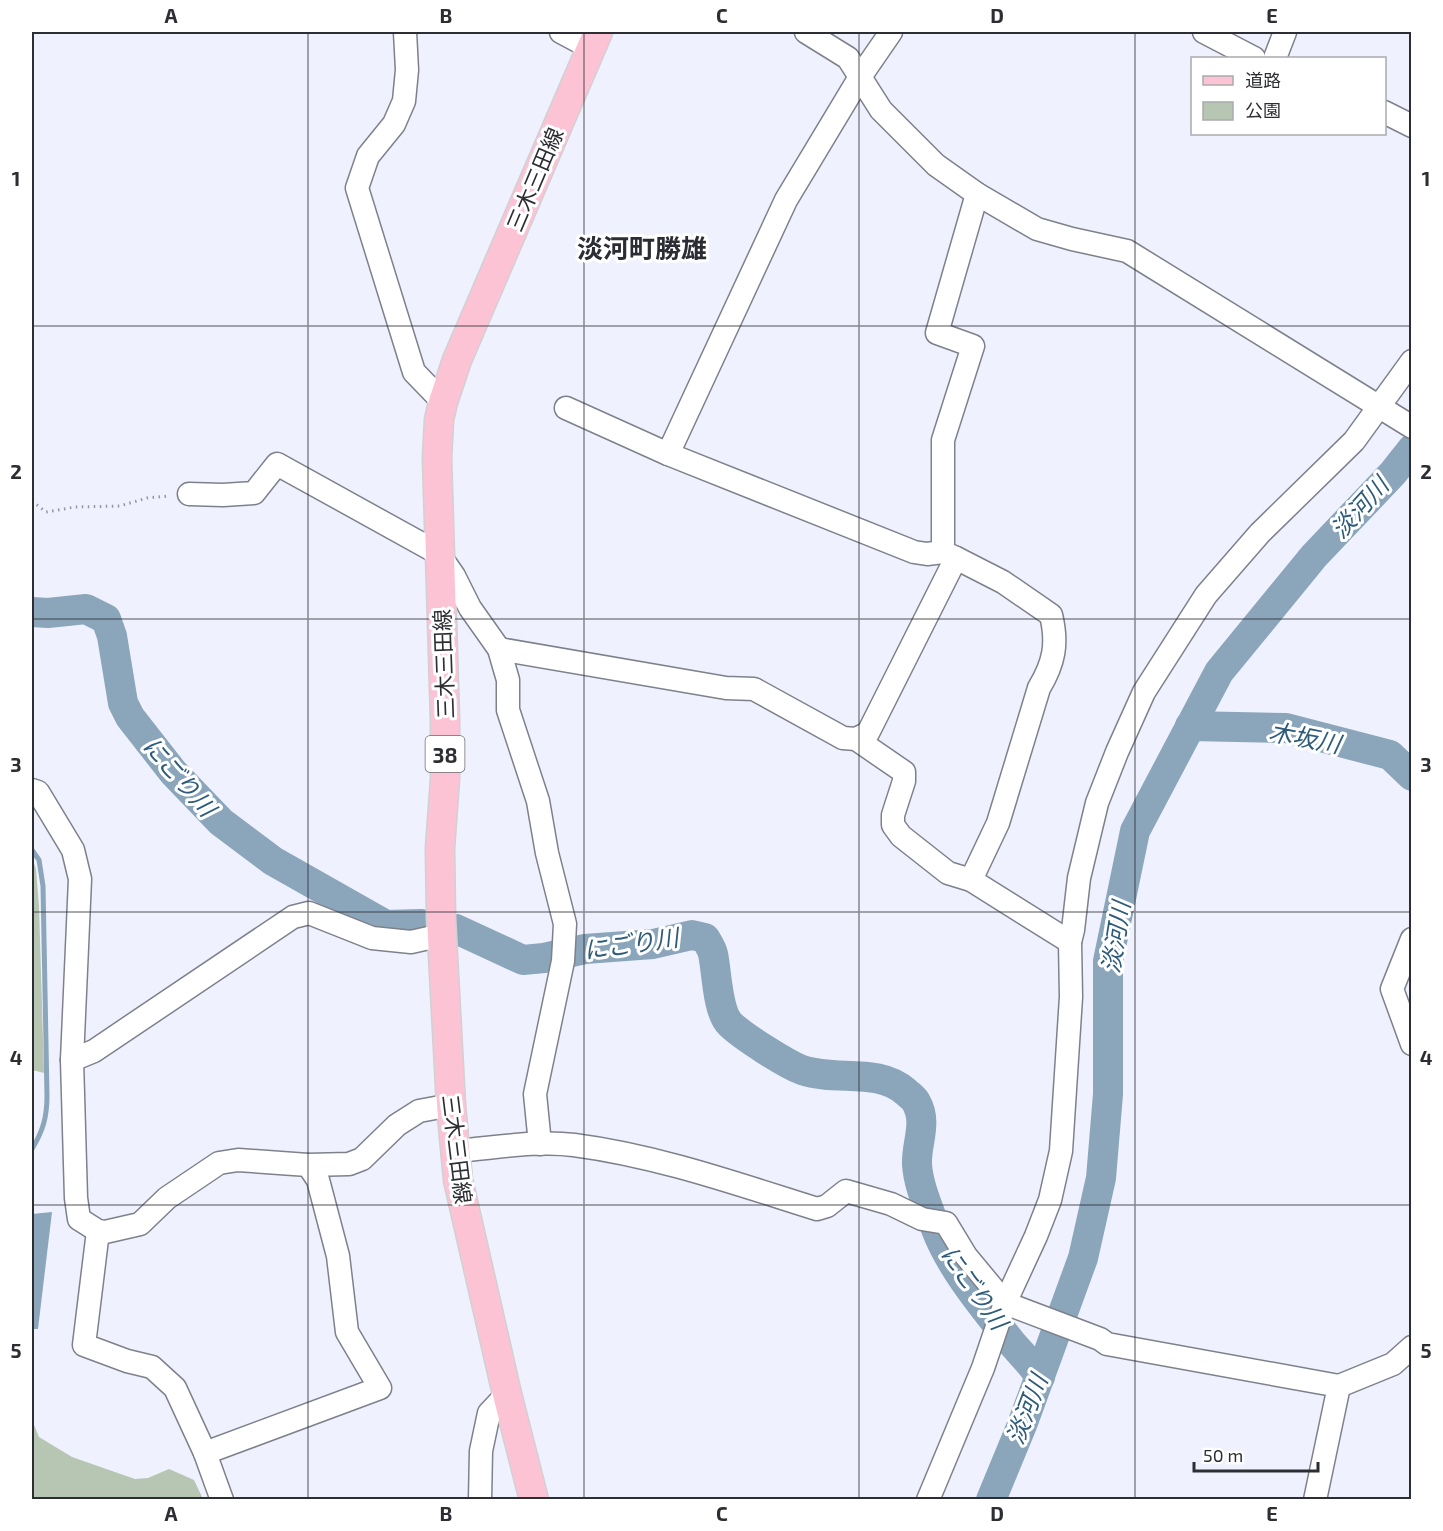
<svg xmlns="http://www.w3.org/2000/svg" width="1443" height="1531" font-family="'Exo 2','Noto Sans JP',sans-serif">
  <rect width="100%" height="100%" fill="#eff2fe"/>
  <!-- green -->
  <g fill="#b6c6b3">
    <polygon points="32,858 36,869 39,906 44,1073 32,1070"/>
    <polygon points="32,1420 39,1437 72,1457 135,1479 148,1478 169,1469 194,1480 203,1499 32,1499"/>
  </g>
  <!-- water -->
  <polygon fill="#8ba6ba" points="52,1212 38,1329 32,1329 32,1214"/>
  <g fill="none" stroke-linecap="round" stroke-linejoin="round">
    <!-- stream -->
    <path stroke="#8ba6ba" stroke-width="5" d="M 32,850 L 39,860 L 43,886 L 47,1096 C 47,1117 43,1131 32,1149"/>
    <!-- river -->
    <g stroke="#8ba6ba" stroke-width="30">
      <polyline points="32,612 48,613 86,609 106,619 112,636 123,703 130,717 173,772 221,822 273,861 386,925 421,924"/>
      <polyline points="1190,726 1286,728 1390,755 1412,776"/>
      <path d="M 456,929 L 523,960 L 544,958 L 585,949 L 653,944 L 692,935 L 705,938 C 708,943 712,949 713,954 C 717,972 717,1011 730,1024 C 742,1036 786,1064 802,1070 C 837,1082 878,1067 906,1092 C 909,1095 914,1098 916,1102 C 928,1123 916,1143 917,1164 C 918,1185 929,1209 936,1229 C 951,1269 985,1309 1011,1342 C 1021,1354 1032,1364 1040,1377"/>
      <polyline points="991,1500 1022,1425 1083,1258 1101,1178 1108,1094 1108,961 1135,831 1219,672 1314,556 1393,473 1412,449"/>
    </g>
    <!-- minor casing -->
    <g stroke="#7e818b" stroke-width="25">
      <g id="minor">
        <polyline points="405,32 407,70 404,101 394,124 368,156 357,188 414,372 443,402"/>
        <polyline points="561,32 591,48"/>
        <polyline points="806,32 848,58 881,110 936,165 977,194 1037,229 1072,239 1127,251 1412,427"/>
        <polyline points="1204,32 1254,58"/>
        <polyline points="1275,58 1285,32"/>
        <polyline points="1384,112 1412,126"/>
        <polyline points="566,408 668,454 914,552 927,554 943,552"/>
        <polyline points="668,454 786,200 860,77 891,32"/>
        <polyline points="189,494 223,495 254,493 277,464 438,553 454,576 470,608 499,649 508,680 508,710 538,801 547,853 565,924 563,961 535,1094 540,1144"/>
        <path d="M 956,558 L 1003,582 L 1051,615 C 1058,644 1054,663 1039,688 L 998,823 L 971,880"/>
        <polyline points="499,649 726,688 754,689 843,738 856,739 868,733 956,558 943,552 943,440 973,346 937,333 977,194"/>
        <polyline points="856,739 904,772 904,781 893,815 893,825 901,836 948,873 971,880 1070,942"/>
        <polyline points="32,790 38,792 73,850 80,879 72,1060 76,1198 79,1219 98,1231 105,1232 140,1224 167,1198 219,1163 238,1160 308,1165 349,1164 362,1159 397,1125 419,1111 451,1105"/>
        <polyline points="1412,939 1392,989 1412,1044"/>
        <polyline points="72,1060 94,1051 293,917 309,913 372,938 411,942 442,935"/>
        <path d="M 456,1151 C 495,1148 536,1140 574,1145 C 658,1156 737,1184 817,1209 L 827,1206 L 846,1191 L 891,1204 L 922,1219 L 946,1223 L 966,1256 L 1005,1303 L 1100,1339 L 1107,1344 L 1339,1386 L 1315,1500"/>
        <polyline points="98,1231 84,1345 127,1361 152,1367 175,1388 205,1453 222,1500"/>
        <polyline points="1339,1386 1393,1364 1412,1347"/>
        <polyline points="205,1453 380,1388 347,1332 338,1256 318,1180 308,1165"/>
        <polyline points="480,1500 481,1451 489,1413 507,1394"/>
        <polyline points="928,1500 983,1368 1005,1303 1036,1236 1050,1200 1061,1151 1071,997 1070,942 1073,930 1079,878 1097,803 1117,752 1144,692 1206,595 1260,533 1354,441 1412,361"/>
      </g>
    </g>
    <!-- major casing -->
    <g stroke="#d1d1d2" stroke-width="31">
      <polyline id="major" points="534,1500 507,1394 458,1180 451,1105 441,918 440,848 445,779 445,719 437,458 439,420 443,402 457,360 598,32"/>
    </g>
    <!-- path -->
    <polyline stroke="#9597a0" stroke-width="3" stroke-dasharray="1.5 4.5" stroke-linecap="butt" points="32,501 46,512 75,507 120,506 147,498 169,496"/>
    <!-- minor -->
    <use href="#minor" stroke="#fff" stroke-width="22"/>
    <!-- major -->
    <use href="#major" stroke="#fcc3d4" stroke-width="28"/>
  </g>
  <!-- grid -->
  <path fill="none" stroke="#2d2e33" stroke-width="1.5" stroke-opacity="0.55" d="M 308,32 L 308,1500M 584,32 L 584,1500M 859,32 L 859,1500M 1135,32 L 1135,1500M 32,326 L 1412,326M 32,619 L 1412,619M 32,912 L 1412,912M 32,1205 L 1412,1205"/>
  <g text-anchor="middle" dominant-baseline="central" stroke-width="6" stroke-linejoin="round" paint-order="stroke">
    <!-- shield labels -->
    <rect fill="#fff" stroke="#6c6d70" stroke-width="1.5" x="425.5" y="736" width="39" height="36" rx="4.5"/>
    <g font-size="21" font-weight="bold" fill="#2d2e33">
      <text x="445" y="754">38</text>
    </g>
    <!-- street labels -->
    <g font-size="22" fill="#2d2e33" stroke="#fff">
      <text transform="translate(534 179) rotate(-67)">三木三田線</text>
      <text transform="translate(443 664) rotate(-92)">三木三田線</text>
      <text transform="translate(458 1149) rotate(83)">三木三田線</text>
    </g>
    <!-- water labels -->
    <g font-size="24" font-style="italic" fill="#2d5b7a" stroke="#fff">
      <text transform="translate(1359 507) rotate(-48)">淡河川</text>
      <text transform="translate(1305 737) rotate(11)">木坂川</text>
      <text transform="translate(180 776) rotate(49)">にごり川</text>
      <text transform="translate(1115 937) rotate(-81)">淡河川</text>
      <text transform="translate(631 943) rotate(-8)">にごり川</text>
      <text transform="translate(975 1287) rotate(55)">にごり川</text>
      <text transform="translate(1026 1409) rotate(-69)">淡河川</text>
    </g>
    <!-- quarter labels -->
    <g font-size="26" font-weight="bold" fill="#2b2d35" stroke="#fff">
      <text x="642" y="247">淡河町勝雄</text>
    </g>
  </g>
  <!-- border -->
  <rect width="1443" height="1531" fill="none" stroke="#ffffff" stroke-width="66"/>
  <!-- legend -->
  <rect x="1191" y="57" width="195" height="78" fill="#ffffff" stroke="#ababad" stroke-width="1.5"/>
  <rect x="1203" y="76" width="30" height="9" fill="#fcc3d4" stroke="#ababad" stroke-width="1.5"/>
  <text x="1245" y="87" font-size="18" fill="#2d2e33">道路</text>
  <rect x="1203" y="102" width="30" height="18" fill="#b6c6b3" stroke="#ababad" stroke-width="1.5"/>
  <text x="1245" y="117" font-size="18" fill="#2d2e33">公園</text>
  <!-- scale -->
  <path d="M1194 1462v9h124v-9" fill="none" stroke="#2d2e33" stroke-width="3"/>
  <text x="1203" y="1462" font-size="18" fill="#2d2e33" stroke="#ffffff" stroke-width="4.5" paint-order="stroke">50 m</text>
  <rect x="33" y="33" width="1377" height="1465" fill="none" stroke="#2d2e33" stroke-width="2"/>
  <g font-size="20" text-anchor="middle" font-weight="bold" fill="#2d2e33">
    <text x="171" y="23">A</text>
    <text x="446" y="23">B</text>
    <text x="722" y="23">C</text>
    <text x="997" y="23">D</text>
    <text x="1272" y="23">E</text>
    <text x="16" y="186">1</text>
    <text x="1426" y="186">1</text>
    <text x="16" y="479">2</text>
    <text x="1426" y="479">2</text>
    <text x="16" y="772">3</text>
    <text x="1426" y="772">3</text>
    <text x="16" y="1065">4</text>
    <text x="1426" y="1065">4</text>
    <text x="16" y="1358">5</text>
    <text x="1426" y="1358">5</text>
    <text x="171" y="1521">A</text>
    <text x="446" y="1521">B</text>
    <text x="722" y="1521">C</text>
    <text x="997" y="1521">D</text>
    <text x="1272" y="1521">E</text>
  </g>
</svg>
